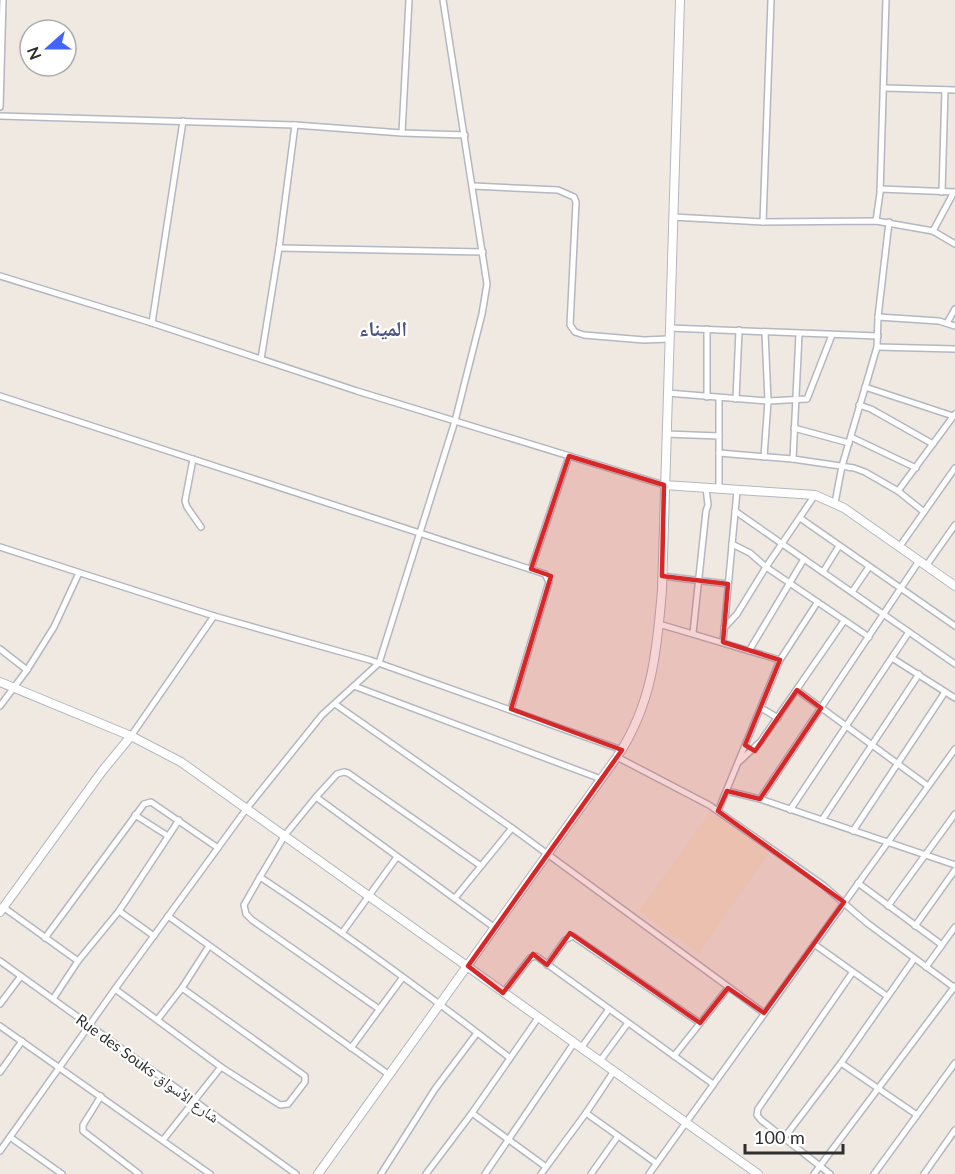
<svg xmlns="http://www.w3.org/2000/svg" width="955" height="1174" font-family="Lato,'Noto Naskh Arabic',sans-serif">
  <rect width="100%" height="100%" fill="#efe9e1"/>
  <!-- education -->
  <polygon fill="#f0e6d1" points="710,812 769,853 699,953 639,911"/>
  <g fill="none" stroke-linecap="round" stroke-linejoin="round">
    <!-- street casing -->
    <g stroke="#b4b7c1" stroke-width="8">
      <g id="street">
        <polyline points="884,88 955,90"/>
        <polyline points="0,107 3,0"/>
        <polyline points="0,116 295,125 402,133 465,135"/>
        <polyline points="402,133 409,0"/>
        <polyline points="473,186 558,190 574,197 576,202 570,325 575,332 584,335 644,340 669,339"/>
        <polyline points="880,189 955,192"/>
        <polyline points="942,192 945,90"/>
        <polyline points="673,217 763,222 876,221 933,231 955,244"/>
        <polyline points="876,221 880,193 886,0"/>
        <polyline points="763,222 771,0"/>
        <polyline points="933,231 954,192"/>
        <polyline points="279,248 483,252"/>
        <polyline points="0,276 152,323 357,391 664,485"/>
        <polyline points="878,317 939,321 955,326"/>
        <polyline points="152,323 183,121"/>
        <polyline points="947,323 955,309"/>
        <polyline points="669,328 878,336"/>
        <polyline points="877,347 955,349"/>
        <polyline points="261,359 279,248 295,125"/>
        <polyline points="865,387 953,416"/>
        <polyline points="667,393 768,401 807,399 832,335"/>
        <polyline points="0,396 545,574 549,582 511,709"/>
        <polyline points="707,397 707,329"/>
        <polyline points="736,399 739,330"/>
        <polyline points="859,405 871,409 933,444"/>
        <polyline points="794,428 849,443"/>
        <polyline points="666,434 719,436"/>
        <polyline points="851,437 916,468"/>
        <polyline points="719,453 793,459 854,468 865,472 898,491 924,512"/>
        <polyline points="764,457 768,401 765,332"/>
        <polyline points="193,459 185,501 187,507 201,527"/>
        <polyline points="793,459 799,334"/>
        <polyline points="719,489 719,398"/>
        <polyline points="898,491 955,414"/>
        <polyline points="835,503 842,466 877,347 878,317 889,222"/>
        <polyline points="735,511 955,664"/>
        <polyline points="800,518 955,626"/>
        <polyline points="732,544 750,553 766,567 869,637"/>
        <polyline points="900,546 955,468"/>
        <polyline points="0,547 214,616 370,660 622,750"/>
        <polyline points="926,566 955,525"/>
        <polyline points="531,569 569,456"/>
        <polyline points="823,572 839,546"/>
        <polyline points="662,576 728,584"/>
        <polyline points="852,592 869,567"/>
        <polyline points="659,624 780,660"/>
        <polyline points="724,628 737,614 766,567 815,495"/>
        <polyline points="693,633 706,511 708,505 706,488"/>
        <polyline points="723,642 737,491"/>
        <polyline points="0,649 27,670"/>
        <polyline points="749,651 804,559"/>
        <polyline points="892,658 955,698"/>
        <polyline points="354,686 601,779"/>
        <polyline points="797,690 928,786"/>
        <polyline points="335,704 512,828 764,1013"/>
        <polyline points="0,706 27,670 54,627 79,573"/>
        <polyline points="761,708 778,718"/>
        <polyline points="131,736 214,616"/>
        <polyline points="617,757 709,805 823,885 867,923 955,988"/>
        <polyline points="740,761 761,741 844,621"/>
        <polyline points="727,791 760,799 955,865"/>
        <polyline points="316,797 337,774 344,772 348,773 481,866"/>
        <polyline points="760,799 919,561"/>
        <polyline points="790,810 909,632"/>
        <polyline points="718,811 780,660 817,603"/>
        <polyline points="135,815 168,836"/>
        <polyline points="822,820 919,674"/>
        <polyline points="853,831 945,692"/>
        <polyline points="260,877 244,905 246,914 252,920 379,1009"/>
        <polyline points="858,883 942,945"/>
        <polyline points="455,898 512,828"/>
        <polyline points="888,906 955,814"/>
        <polyline points="3,907 78,961"/>
        <polyline points="119,911 154,936"/>
        <polyline points="168,916 388,1074"/>
        <polyline points="915,926 955,870"/>
        <path d="M 495,928 L 316,797 L 285,835 L 260,877 C 346,934 429,995 510,1058"/>
        <polyline points="342,933 397,857"/>
        <polyline points="45,938 144,804 151,802 218,848"/>
        <polyline points="814,944 887,996"/>
        <polyline points="0,961 296,1174"/>
        <polyline points="547,965 565,940 573,936 700,1023"/>
        <polyline points="926,967 955,927"/>
        <polyline points="182,988 209,946"/>
        <polyline points="115,989 221,1067 280,1105 288,1104 305,1082 305,1076 182,988 158,1019"/>
        <polyline points="503,993 530,958 536,956 713,1084"/>
        <polyline points="53,999 78,961 119,911 179,820"/>
        <polyline points="0,1004 21,976"/>
        <polyline points="0,1026 210,1174"/>
        <polyline points="351,1048 403,977"/>
        <polyline points="581,1048 609,1009"/>
        <polyline points="674,1056 728,988"/>
        <polyline points="600,1061 628,1023"/>
        <polyline points="841,1063 917,1115"/>
        <polyline points="0,1072 22,1041"/>
        <polyline points="101,1096 83,1125 83,1131 139,1174"/>
        <polyline points="472,1113 546,1167"/>
        <polyline points="586,1113 656,1163"/>
        <polyline points="10,1137 62,1174"/>
        <polyline points="784,1138 841,1063 914,959"/>
        <polyline points="163,1140 221,1067"/>
        <polyline points="0,1151 115,989 247,808 322,715 379,663 455,421 482,314 487,284 443,0"/>
        <polyline points="381,1174 435,1089 477,1033"/>
        <polyline points="426,1174 472,1113 538,1018"/>
        <polyline points="485,1174 574,1043"/>
        <polyline points="541,1174 586,1113 614,1071"/>
        <polyline points="591,1174 618,1136"/>
        <polyline points="649,1174 955,749"/>
        <polyline points="814,1174 955,986"/>
        <polyline points="830,1174 761,1120 757,1115 758,1109 852,973"/>
        <polyline points="874,1174 955,1063"/>
        <polyline points="924,1174 955,1130"/>
      </g>
    </g>
    <!-- secondary casing -->
    <g stroke="#b4b7c1" stroke-width="10">
      <g id="secondary">
        <polyline points="664,485 815,495 844,508 955,586"/>
        <polyline points="0,682 131,736 181,762 758,1174"/>
        <polyline points="0,912 103,770 131,736"/>
        <path d="M 318,1174 L 617,757 C 652,705 657,651 662,590 L 680,0"/>
      </g>
    </g>
    <!-- street -->
    <use href="#street" stroke="#fff" stroke-width="5"/>
    <!-- secondary -->
    <use href="#secondary" stroke="#fff" stroke-width="8"/>
  </g>
  <!-- marked area -->
  <path fill="#d62828" fill-opacity="0.2" stroke="#d62828" stroke-width="4.5" stroke-linejoin="round" d="M 569,456 L 664,485 L 662,576 L 728,584 L 723,642 L 780,660 L 745,745 L 755,751 L 797,690 L 821,708 L 760,799 L 727,791 L 718,811 L 844,902 L 764,1013 L 728,988 L 700,1023 L 570,933 L 547,965 L 533,954 L 503,993 L 468,966 L 622,750 L 511,709 L 551,576 L 531,569 Z"/>
  <g text-anchor="middle" dominant-baseline="central" stroke-width="4.5" stroke-linejoin="round" paint-order="stroke">
    <!-- street labels -->
    <g font-size="15" fill="#2e2e2e" stroke="#fff">
      <text transform="translate(148 1068) rotate(36)">Rue des Souks شارع الأسواق</text>
    </g>
    <!-- district labels -->
    <g font-size="21" font-weight="bold" fill="#4d5680" stroke="#fff">
      <text x="383" y="327">الميناء</text>
    </g>
  </g>
  <!-- north arrow -->
  <g transform="translate(48 48) rotate(249)"><circle r="28" fill="#ffffff" stroke="#ababab" stroke-width="1.5"/>
  <path d="M0-4.5L10 22L0 15L-10 22Z" fill="#4264fb"/>
  <text y="-9" font-size="16" font-weight="bold" text-anchor="middle" fill="#2e2e2e">N</text>
  </g>
  <!-- scale -->
  <path d="M745 1144v9h98v-9" fill="none" stroke="#2e2e2e" stroke-width="3"/>
  <text x="754" y="1144" font-size="18" fill="#2e2e2e" stroke="#ffffff" stroke-width="4.5" paint-order="stroke">100 m</text>
</svg>
